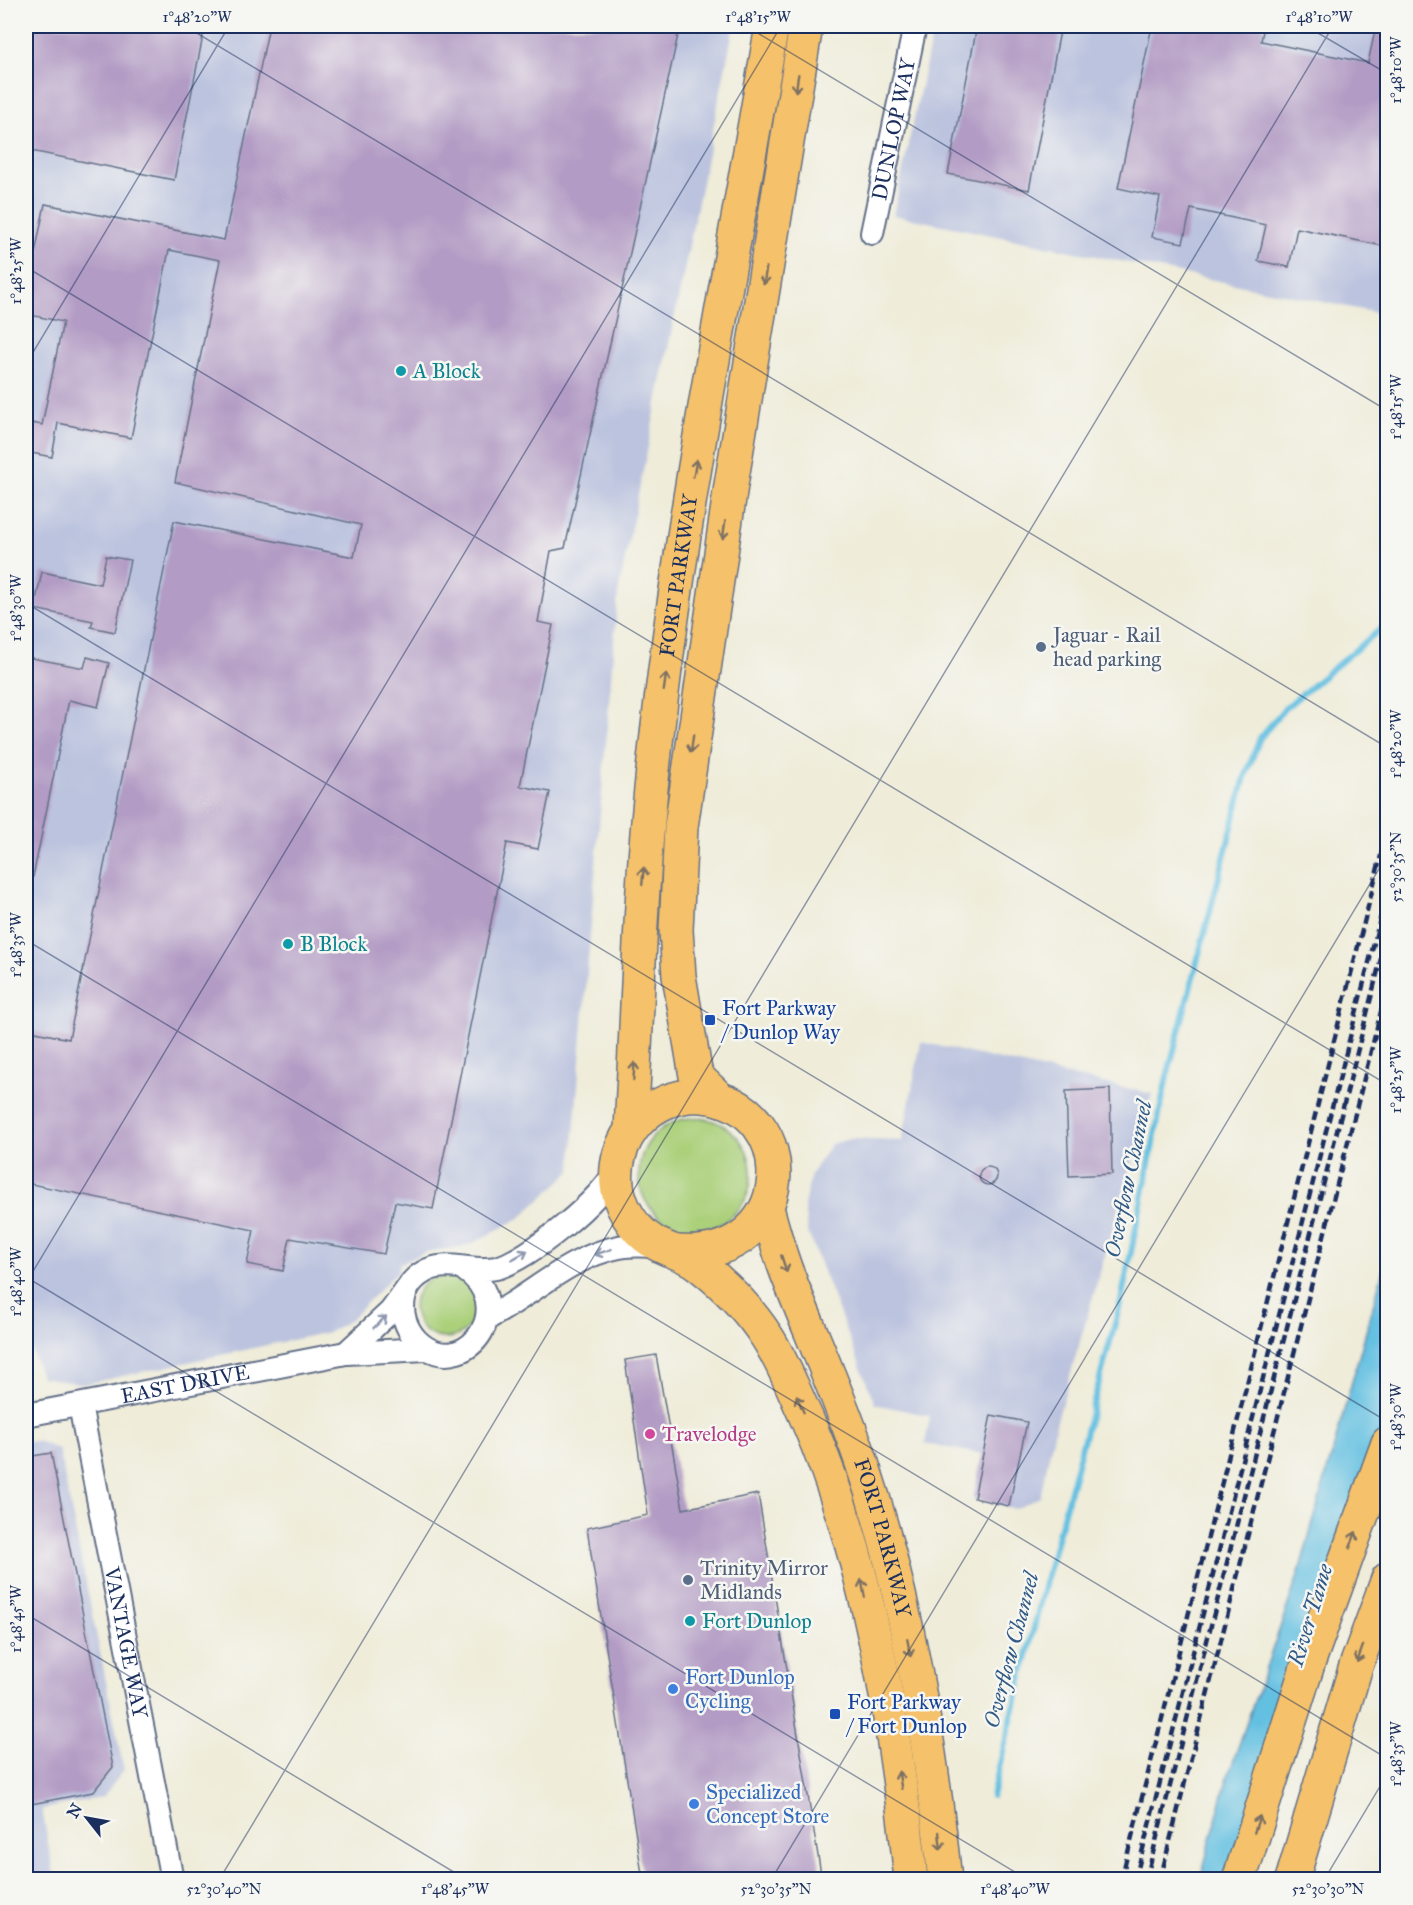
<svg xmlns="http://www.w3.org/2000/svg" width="1413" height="1905" font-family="'IM FELL Great Primer',serif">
  <rect width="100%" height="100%" fill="#f6f6f2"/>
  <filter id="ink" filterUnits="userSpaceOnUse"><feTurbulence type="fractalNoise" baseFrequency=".0167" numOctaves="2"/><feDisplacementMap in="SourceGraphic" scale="12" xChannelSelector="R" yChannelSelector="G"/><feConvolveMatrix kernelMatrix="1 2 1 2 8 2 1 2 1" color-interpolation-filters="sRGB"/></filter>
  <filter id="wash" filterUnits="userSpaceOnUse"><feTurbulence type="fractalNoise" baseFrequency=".008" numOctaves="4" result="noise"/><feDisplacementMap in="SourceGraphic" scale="24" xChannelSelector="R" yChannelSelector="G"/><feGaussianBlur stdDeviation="1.35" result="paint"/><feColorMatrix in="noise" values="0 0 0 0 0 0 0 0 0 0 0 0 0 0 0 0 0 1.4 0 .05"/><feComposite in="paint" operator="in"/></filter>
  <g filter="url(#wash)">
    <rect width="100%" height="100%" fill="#efecd9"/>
    <!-- industrial -->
    <g fill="#bbc3de">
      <polygon points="26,26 734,26 618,593 571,1171 520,1218 467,1246 426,1252 400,1264 398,1271 350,1320 329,1332 85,1384 41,1377 31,1349 26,1348"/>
      <polygon points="934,26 1387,26 1387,315 893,215"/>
      <polygon points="921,1042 1152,1094 1056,1424 1040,1497 1016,1509 973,1499 982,1454 925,1444 930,1416 875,1404 807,1230 804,1205 811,1174 831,1144 851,1139 902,1141"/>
      <polygon points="38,1441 59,1450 124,1770 103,1797 42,1809 55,1879 26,1879 26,1442"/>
    </g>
    <!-- green -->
    <g fill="#abd07a" stroke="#63806c" stroke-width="1.5">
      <circle cx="695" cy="1174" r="56"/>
      <circle cx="445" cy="1307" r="31"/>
    </g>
    <!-- water -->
    <polygon fill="#63c0e1" stroke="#3f78a0" stroke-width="1.5" points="1387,1256 1387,1451 1244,1879 1200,1880 1227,1779 1298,1576"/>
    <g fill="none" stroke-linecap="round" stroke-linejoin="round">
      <!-- stream -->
      <polyline stroke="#63c0e1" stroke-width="6" points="992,1796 1045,1583 1121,1301 1166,1081 1245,777 1260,738 1284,709 1388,623"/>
    </g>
    <g id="blocks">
      <!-- building -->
      <g fill="#b29bc4">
        <polygon points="26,26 205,26 174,180 26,150"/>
        <polygon points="269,26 680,26 565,548 551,551 538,622 553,625 520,786 550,792 538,849 507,843 433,1209 395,1202 384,1254 290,1238 283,1271 247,1264 254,1230 26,1183 26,1030 69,1039 174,521 354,557 361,525 175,482 220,260 169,250 131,438 58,423 52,457 26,452 26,422 42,425 63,322 26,314 26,298 45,204 224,240"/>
        <polygon points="977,26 1061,26 1029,190 948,174"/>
        <polygon points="1152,26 1264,26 1261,41 1368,63 1376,26 1388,26 1388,247 1297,228 1289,267 1258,261 1266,225 1191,209 1183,243 1152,237 1160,197 1118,188"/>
        <polygon points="106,556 130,560 115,632 91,627 93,621 34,609 42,572 100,584"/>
        <polygon points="26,657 84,668 87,657 109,663 98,707 69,700 33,877 26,876"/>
        <polygon points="1110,1089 1112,1174 1069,1176 1066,1091"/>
        <circle cx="988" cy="1176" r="9"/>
        <polygon points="656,1355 683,1509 758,1494 822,1880 643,1880 587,1528 648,1515 625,1360"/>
        <polygon points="991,1415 1027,1422 1009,1506 974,1498"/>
        <polygon points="51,1453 113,1767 93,1792 26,1805 26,1457"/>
      </g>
    </g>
  </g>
  <g filter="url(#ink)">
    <use href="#blocks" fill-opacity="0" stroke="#657189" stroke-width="1.5"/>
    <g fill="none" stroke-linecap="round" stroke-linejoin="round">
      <!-- minor casing -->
      <g stroke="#657189" stroke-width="26">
        <g id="minor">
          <path id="s1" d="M 872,233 L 915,26"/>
          <path d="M 465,1270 C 517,1305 469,1376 425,1347 C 398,1329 394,1289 424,1272 C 445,1259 472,1273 496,1268 C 527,1261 605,1197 617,1168"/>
          <path d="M 488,1318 C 532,1295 569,1257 619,1247 C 632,1244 648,1246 661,1246"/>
          <polyline points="346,1353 391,1311 407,1289"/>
          <path id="s2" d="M 80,1405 L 172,1880"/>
          <path id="s3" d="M 26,1415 L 346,1353 L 427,1349"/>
        </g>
      </g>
      <!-- primary casing -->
      <g stroke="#657189" stroke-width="36">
        <g id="primary">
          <polyline points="721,1100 696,1076 679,976 676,930 681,827 731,485 806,26"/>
          <path id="s4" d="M 631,1129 C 638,1006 640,883 654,761 C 681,514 730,270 772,26"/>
          <path id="s5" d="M 767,1208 C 773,1230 779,1252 787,1273 C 812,1337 840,1398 862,1463 C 907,1597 930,1739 945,1880"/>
          <path d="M 679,1252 C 798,1260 804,1106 703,1096 C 651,1091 608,1140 618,1191 C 623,1214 639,1236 661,1246 C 674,1252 686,1255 698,1264 C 724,1284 749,1309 767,1337 C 783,1362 794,1391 806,1417 C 868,1558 896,1727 911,1880"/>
        </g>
      </g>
      <!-- motorway casing -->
      <g stroke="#657189" stroke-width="36">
        <g id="motorway">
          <polyline points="1239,1880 1309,1661 1388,1443"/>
          <polyline points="1292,1880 1356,1666 1388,1579"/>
        </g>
      </g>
      <!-- minor -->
      <use href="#minor" stroke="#fff" stroke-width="22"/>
      <!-- primary -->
      <use href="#primary" stroke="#f5c16b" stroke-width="33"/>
      <!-- motorway -->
      <use href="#motorway" stroke="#f5c16b" stroke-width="33"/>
      <!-- rail -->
      <g stroke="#1b2f5e" stroke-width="4.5" stroke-dasharray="9 4.5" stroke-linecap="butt">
        <polyline points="1121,1880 1388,828"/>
        <polyline points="1135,1880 1388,888"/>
        <polyline points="1146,1880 1388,931"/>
        <polyline points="1160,1880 1388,984"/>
      </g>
    </g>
    <!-- one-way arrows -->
    <defs><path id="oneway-shaft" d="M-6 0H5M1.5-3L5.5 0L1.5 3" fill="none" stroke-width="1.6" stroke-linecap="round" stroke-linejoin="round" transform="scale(1.5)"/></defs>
    <g stroke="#7d7164">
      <use href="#oneway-shaft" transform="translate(797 83) rotate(99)"/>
      <use href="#oneway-shaft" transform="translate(765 276) rotate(99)"/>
      <use href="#oneway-shaft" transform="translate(695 468) rotate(-80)"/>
      <use href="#oneway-shaft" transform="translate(724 530) rotate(98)"/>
      <use href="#oneway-shaft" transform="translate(665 682) rotate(-82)"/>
      <use href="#oneway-shaft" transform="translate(692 744) rotate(98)"/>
      <use href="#oneway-shaft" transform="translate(643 876) rotate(-85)"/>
      <use href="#oneway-shaft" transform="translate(634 1071) rotate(-86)"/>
      <use href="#oneway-shaft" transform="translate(784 1264) rotate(72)"/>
      <use href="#oneway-shaft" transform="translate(800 1404) rotate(-114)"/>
      <use href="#oneway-shaft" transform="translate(1353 1540) rotate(-70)"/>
      <use href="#oneway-shaft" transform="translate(863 1588) rotate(-101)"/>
      <use href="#oneway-shaft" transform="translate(909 1648) rotate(79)"/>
      <use href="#oneway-shaft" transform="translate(1360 1654) rotate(110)"/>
      <use href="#oneway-shaft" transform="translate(900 1780) rotate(-99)"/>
      <use href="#oneway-shaft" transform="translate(1257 1824) rotate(-72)"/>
      <use href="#oneway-shaft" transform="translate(940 1841) rotate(84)"/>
    </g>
    <g stroke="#8d97ae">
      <use href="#oneway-shaft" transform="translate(603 1252) rotate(162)"/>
      <use href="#oneway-shaft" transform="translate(520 1255) rotate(-29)"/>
      <use href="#oneway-shaft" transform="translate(380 1322) rotate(-43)"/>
    </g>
  </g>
  <!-- ticks -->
  <path fill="none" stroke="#1b2f5e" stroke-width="1.5" stroke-opacity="0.45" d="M 185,26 L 1388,748M 746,26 L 1388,411M 1306,26 L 1388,74M 26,267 L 1388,1085M 26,364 L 229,26M 26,603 L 1388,1422M 26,940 L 1388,1759M 26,1277 L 1028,1880M 26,1283 L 781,26M 26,1614 L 467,1880M 219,1880 L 1333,26M 771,1880 L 1388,854M 1324,1880 L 1388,1773"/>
  <!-- markers -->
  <g fill="#0f9aa8" stroke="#f6f6f2" stroke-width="2">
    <circle cx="401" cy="371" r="6"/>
    <circle cx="288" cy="944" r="6"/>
    <circle cx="690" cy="1621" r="6"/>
  </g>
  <g fill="#5c6f8a" stroke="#f6f6f2" stroke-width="2">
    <circle cx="1041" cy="647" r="6"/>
    <circle cx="688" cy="1580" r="6"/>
  </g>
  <g fill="#1a4fb4" stroke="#f6f6f2" stroke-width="2">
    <rect x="704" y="1014" width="12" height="12" rx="3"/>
    <rect x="829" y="1708" width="12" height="12" rx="3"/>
  </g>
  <circle fill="#d1479c" stroke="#f6f6f2" stroke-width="2" cx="650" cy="1434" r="6"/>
  <g fill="#3f7fe0" stroke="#f6f6f2" stroke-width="2">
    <circle cx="673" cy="1689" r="6"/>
    <circle cx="694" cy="1804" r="6"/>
  </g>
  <g text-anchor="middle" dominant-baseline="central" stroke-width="5" stroke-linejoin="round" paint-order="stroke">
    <!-- street labels -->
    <g font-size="21" fill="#1b2f5e" stroke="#f6f6f2">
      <text stroke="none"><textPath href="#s1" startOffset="106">DUNLOP WAY</textPath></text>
      <text stroke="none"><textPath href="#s4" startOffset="556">FORT PARKWAY</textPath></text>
      <text stroke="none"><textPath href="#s3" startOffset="162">EAST DRIVE</textPath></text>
      <text stroke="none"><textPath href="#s5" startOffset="350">FORT PARKWAY</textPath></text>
      <text stroke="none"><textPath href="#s2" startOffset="242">VANTAGE WAY</textPath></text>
    </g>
    <!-- culture labels -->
    <g font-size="21" fill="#0d838f" stroke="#f6f6f2" text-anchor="start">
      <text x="413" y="371">A Block</text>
      <text x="300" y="944">B Block</text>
      <text x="702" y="1621">Fort Dunlop</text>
    </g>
    <!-- service labels -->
    <g font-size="21" fill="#4e5e75" stroke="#f6f6f2" text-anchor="start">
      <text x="1053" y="635">Jaguar - Rail<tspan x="1053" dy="24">head parking</tspan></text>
      <text x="700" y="1568">Trinity Mirror<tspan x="700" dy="24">Midlands</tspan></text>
    </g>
    <!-- transit labels -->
    <g font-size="21" fill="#164399" stroke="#f6f6f2" text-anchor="start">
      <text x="722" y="1008">Fort Parkway<tspan x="722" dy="24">/ Dunlop Way</tspan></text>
      <text x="847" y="1702">Fort Parkway<tspan x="847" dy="24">/ Fort Dunlop</tspan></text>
    </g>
    <!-- hotel labels -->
    <g font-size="21" fill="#b23c85" stroke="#f6f6f2" text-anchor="start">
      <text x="662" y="1434">Travelodge</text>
    </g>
    <!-- shop labels -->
    <g font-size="21" fill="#366cbe" stroke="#f6f6f2" text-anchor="start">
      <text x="685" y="1677">Fort Dunlop<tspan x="685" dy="24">Cycling</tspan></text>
      <text x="706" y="1792">Specialized<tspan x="706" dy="24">Concept Store</tspan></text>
    </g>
    <!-- water labels -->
    <g font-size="22" font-style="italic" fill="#315a85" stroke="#f6f6f2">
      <text transform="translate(1128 1179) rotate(-78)">Overflow Channel</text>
      <text transform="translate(1310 1615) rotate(-73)">River Tame</text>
      <text transform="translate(1011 1650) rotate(-75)">Overflow Channel</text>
    </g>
  </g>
  <!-- margin -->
  <rect width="1413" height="1905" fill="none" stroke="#f6f6f2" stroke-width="66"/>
  <!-- north arrow -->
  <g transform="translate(87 1818) rotate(301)" stroke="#f6f6f2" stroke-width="4.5" paint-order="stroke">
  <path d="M0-4.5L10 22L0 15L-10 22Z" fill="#1b2f5e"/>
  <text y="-9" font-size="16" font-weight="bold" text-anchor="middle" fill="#1b2f5e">N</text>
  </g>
  <rect x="33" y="33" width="1347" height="1839" fill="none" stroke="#1b2f5e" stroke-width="2"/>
  <g font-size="15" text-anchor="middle" fill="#1b2f5e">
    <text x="197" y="22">1°48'20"W</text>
    <text x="758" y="22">1°48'15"W</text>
    <text x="1319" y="22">1°48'10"W</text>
    <text transform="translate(1396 70) rotate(-90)" y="5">1°48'10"W</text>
    <text transform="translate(16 271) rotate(-90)" y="5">1°48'25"W</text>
    <text transform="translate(1396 407) rotate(-90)" y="5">1°48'15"W</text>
    <text transform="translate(16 608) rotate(-90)" y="5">1°48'30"W</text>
    <text transform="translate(1396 744) rotate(-90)" y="5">1°48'20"W</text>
    <text transform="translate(1396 867) rotate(-90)" y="5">52°30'35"N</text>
    <text transform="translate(16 945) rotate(-90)" y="5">1°48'35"W</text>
    <text transform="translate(1396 1080) rotate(-90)" y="5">1°48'25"W</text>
    <text transform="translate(16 1282) rotate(-90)" y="5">1°48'40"W</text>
    <text transform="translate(1396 1417) rotate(-90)" y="5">1°48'30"W</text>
    <text transform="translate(16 1619) rotate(-90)" y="5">1°48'45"W</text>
    <text transform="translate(1396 1754) rotate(-90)" y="5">1°48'35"W</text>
    <text x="224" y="1894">52°30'40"N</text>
    <text x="455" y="1894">1°48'45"W</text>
    <text x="776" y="1894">52°30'35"N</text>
    <text x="1015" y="1894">1°48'40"W</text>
    <text x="1328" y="1894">52°30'30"N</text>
  </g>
</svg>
